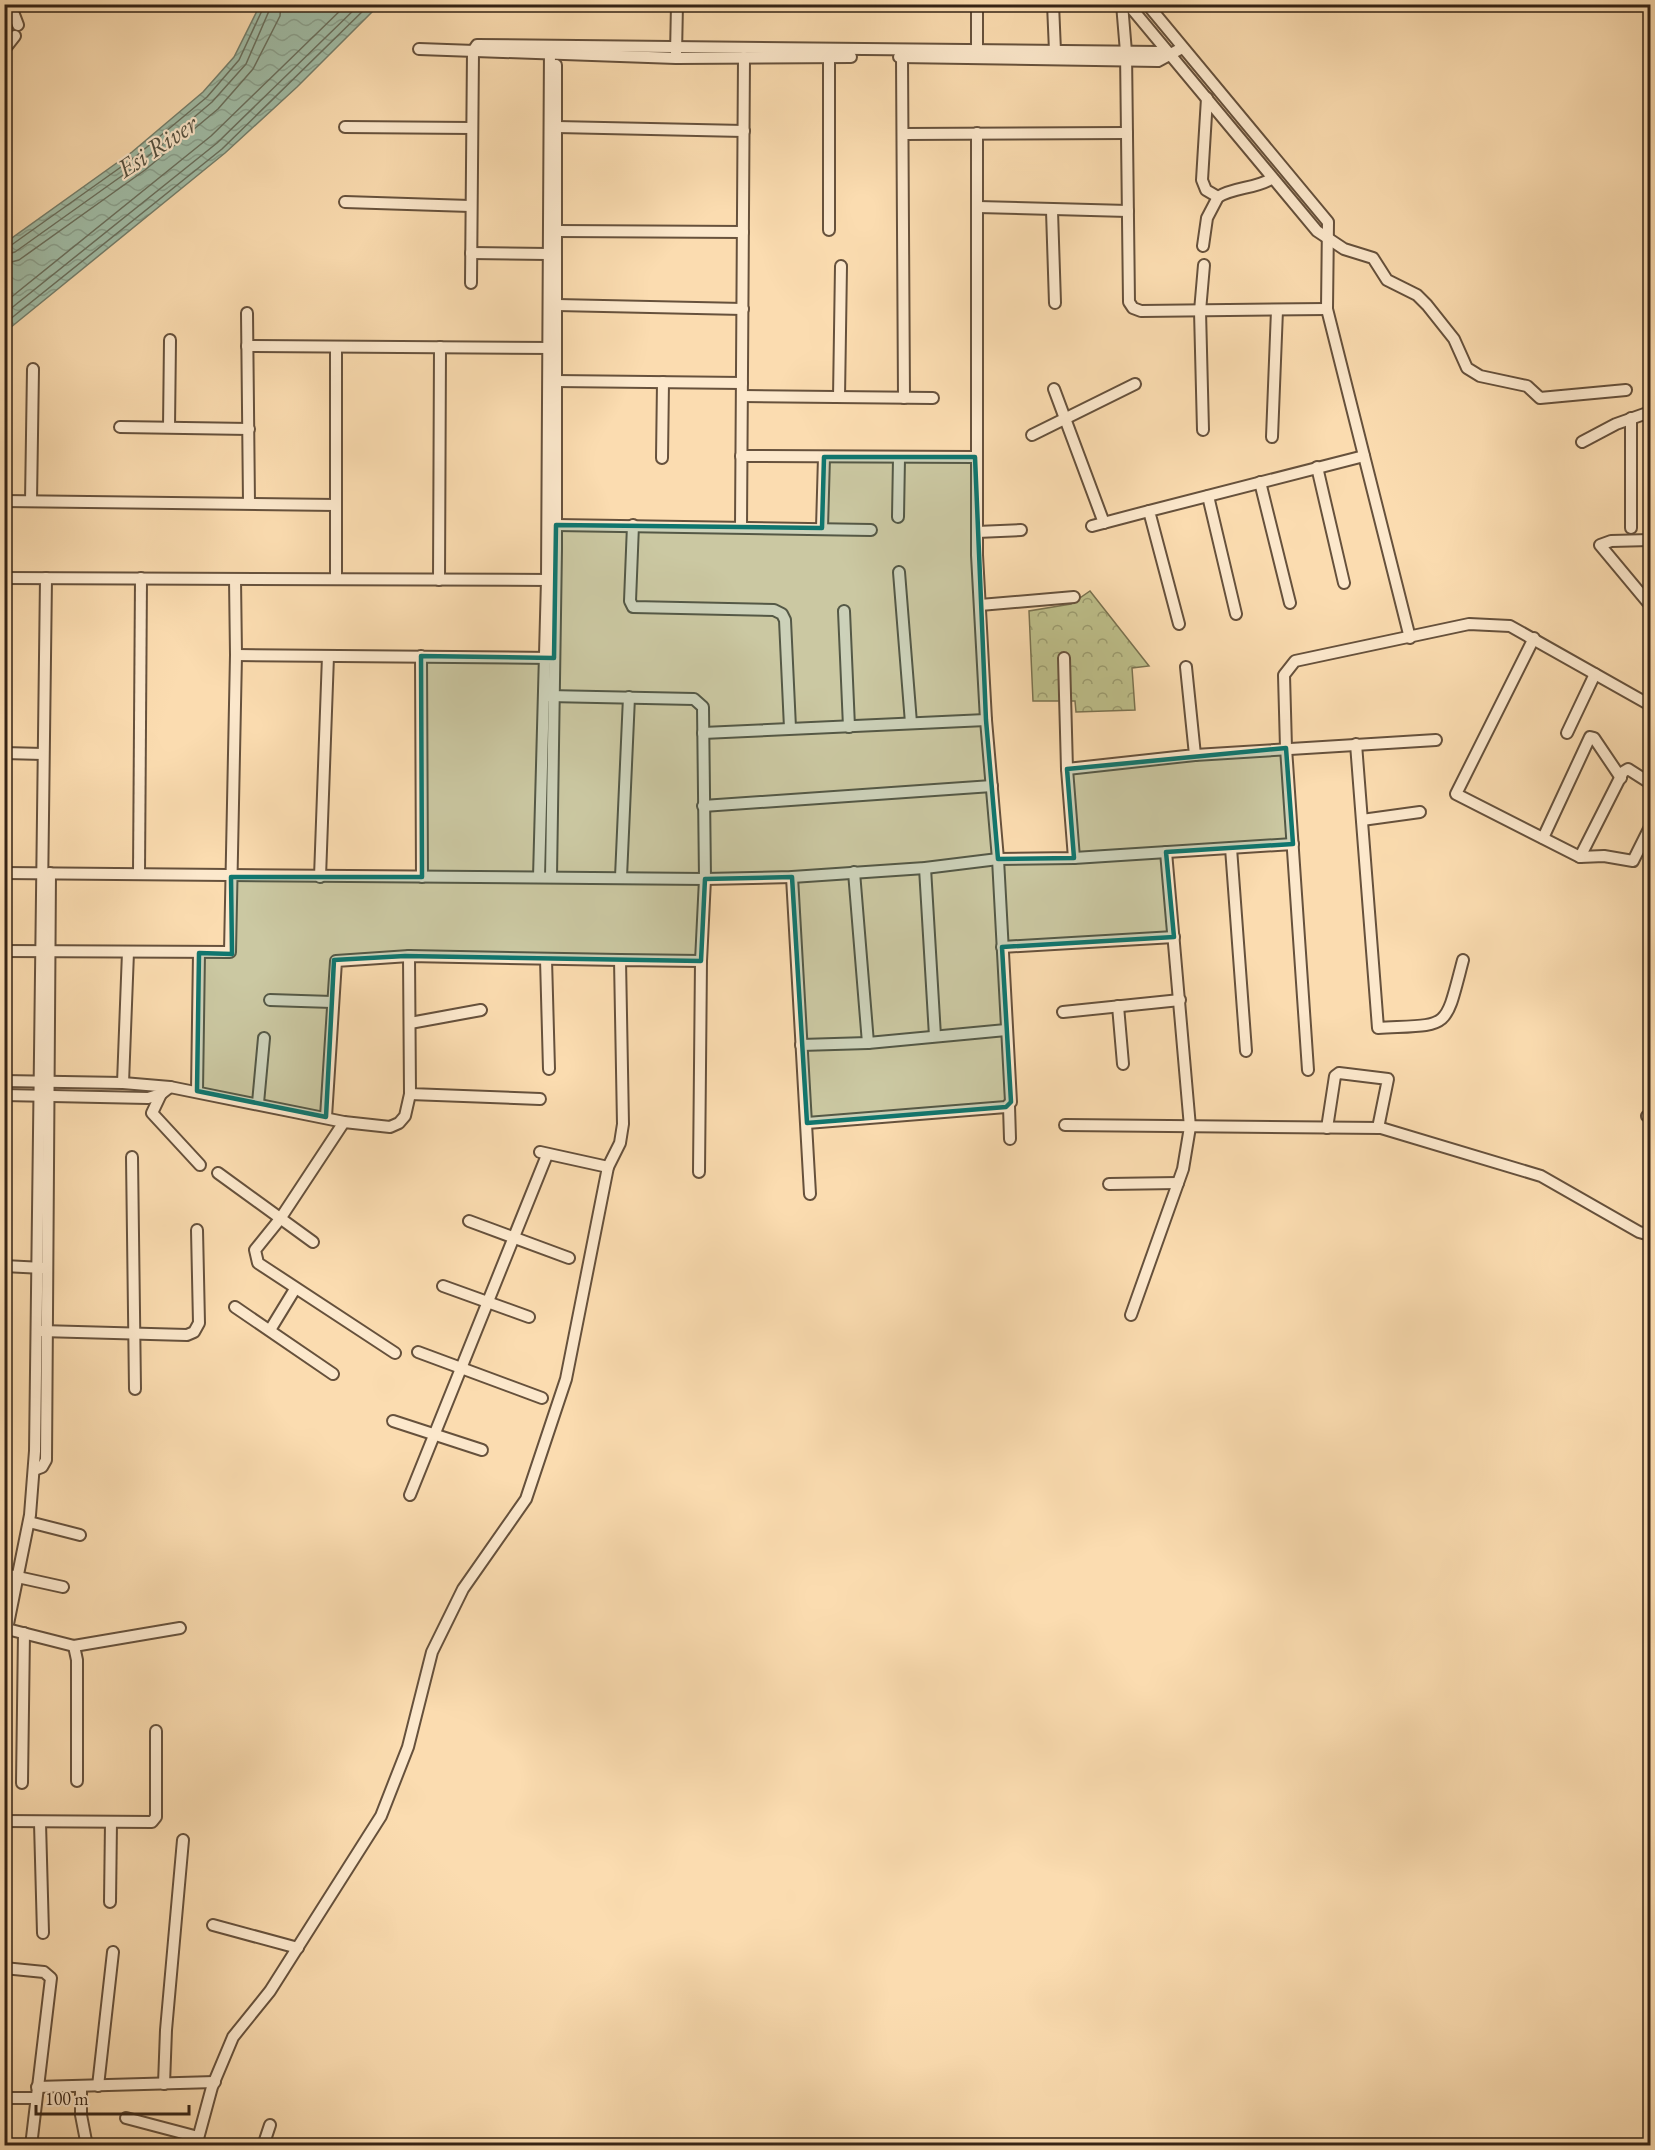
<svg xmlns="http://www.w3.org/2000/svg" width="1655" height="2150" font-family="'EB Garamond',serif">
  <defs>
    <pattern id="park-crowns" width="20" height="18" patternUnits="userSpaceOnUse" patternTransform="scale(1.5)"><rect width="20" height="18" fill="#bec08b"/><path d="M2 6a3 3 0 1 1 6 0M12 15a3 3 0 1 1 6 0" fill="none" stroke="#9b9c70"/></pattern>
    <pattern id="water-waves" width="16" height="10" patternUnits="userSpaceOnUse" patternTransform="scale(1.5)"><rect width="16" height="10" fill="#a0bca6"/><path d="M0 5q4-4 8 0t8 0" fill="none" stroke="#8aa18e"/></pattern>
  </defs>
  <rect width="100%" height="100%" fill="#fbdcb0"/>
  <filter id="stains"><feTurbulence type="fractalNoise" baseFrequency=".00333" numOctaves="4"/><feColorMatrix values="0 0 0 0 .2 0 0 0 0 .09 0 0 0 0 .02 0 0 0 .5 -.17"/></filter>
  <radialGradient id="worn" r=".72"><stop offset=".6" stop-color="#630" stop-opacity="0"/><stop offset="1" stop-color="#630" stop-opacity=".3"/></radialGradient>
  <!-- park -->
  <polygon fill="url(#park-crowns)" stroke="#7a7250" stroke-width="1.5" points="1090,591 1149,666 1132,668 1135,710 1076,712 1075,701 1033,701 1029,611 1071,604"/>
  <!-- water -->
  <polygon fill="url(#water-waves)" stroke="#757f6c" stroke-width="1.5" points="260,5 379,5 297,87 225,153 5,332 5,243 132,152 203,92 234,57"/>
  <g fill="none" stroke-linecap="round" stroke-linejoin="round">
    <!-- shore -->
    <g stroke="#6a705e" stroke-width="1.5">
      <polyline points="4,247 10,246 135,157 207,97 239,60 265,4"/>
      <polyline points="4,255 15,252 140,163 212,102 246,64 272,4"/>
      <polyline points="4,264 19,260 145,170 218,109 253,69 280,16 281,4"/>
      <polyline points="4,303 211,136 347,4"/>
      <polyline points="4,314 217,143 360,4"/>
      <polyline points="4,324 222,149 370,4"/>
    </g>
    <!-- street casing -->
    <g stroke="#66513c" stroke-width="14">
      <g id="street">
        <polyline points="10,4 18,25"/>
        <polyline points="1053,4 1055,51"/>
        <polyline points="1122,4 1126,52 1129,302 1133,308 1141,311 1327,309"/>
        <polyline points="1128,4 1317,231 1344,249 1373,258 1387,280 1417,295 1427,305 1454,339 1467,368 1480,376 1527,386 1540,398 1626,390"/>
        <polyline points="1147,4 1328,222 1327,309 1410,638"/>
        <polyline points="419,49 676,58 851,57"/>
        <polyline points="4,50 15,36"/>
        <polyline points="977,51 977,4"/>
        <polyline points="676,54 677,4"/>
        <polyline points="899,57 1158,61 1182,48"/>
        <polyline points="902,57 904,398"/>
        <polyline points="1207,98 1202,180 1206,190 1218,197"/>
        <polyline points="345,127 471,128"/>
        <polyline points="557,127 744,131"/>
        <polyline points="903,134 1127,133"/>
        <polyline points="345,202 470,206"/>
        <polyline points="978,207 1128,211"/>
        <polyline points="1052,211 1055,303"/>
        <polyline points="829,230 829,57"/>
        <polyline points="557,231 743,232"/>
        <path d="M 1203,246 L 1207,218 L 1218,197 C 1234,187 1254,189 1271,179"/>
        <polyline points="471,253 548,254"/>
        <polyline points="471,283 473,51 477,45 1158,52 1162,57"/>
        <polyline points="557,305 743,309"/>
        <polyline points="247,313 249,503"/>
        <polyline points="247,346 553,348"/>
        <polyline points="556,381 742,383"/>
        <polyline points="1054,389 1104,523"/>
        <polyline points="742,396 933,398"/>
        <polyline points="839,397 841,266"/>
        <polyline points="1631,418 1631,528"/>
        <polyline points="120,427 249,429"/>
        <polyline points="169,427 170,340"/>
        <polyline points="1203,430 1200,311 1204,265"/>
        <polyline points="1032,435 1135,384"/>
        <polyline points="1272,437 1277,310"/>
        <polyline points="1582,442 1616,424 1650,412"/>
        <polyline points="741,456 975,457"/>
        <polyline points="662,458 663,382"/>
        <polyline points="1317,467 1344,583"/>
        <polyline points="1260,482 1290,603"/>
        <polyline points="1208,496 1236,614"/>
        <polyline points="4,501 336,505"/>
        <polyline points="31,501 33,369"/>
        <polyline points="898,517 899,458"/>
        <polyline points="556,525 871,530"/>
        <polyline points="633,525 630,601 633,607 774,610 782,614 785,620 790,728"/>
        <polyline points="1092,526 1149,511"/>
        <polyline points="741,527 744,57"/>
        <polyline points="822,528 824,457"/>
        <polyline points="977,532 1021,530"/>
        <polyline points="1650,540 1611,541 1600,545 1650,605"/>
        <polyline points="899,572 911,723"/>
        <polyline points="4,578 552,580"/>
        <polyline points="46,578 35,1451 30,1515 7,1629 74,1646 180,1628"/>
        <polyline points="336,579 336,347"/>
        <polyline points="439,580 440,347"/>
        <polyline points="980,605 1074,597"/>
        <polyline points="844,611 849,727"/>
        <polyline points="1179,624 1149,511 1364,456"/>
        <polyline points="1534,638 1456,794 1580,857 1604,856 1633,861 1650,827"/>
        <polyline points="236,655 551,658"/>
        <polyline points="421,656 422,877"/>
        <polyline points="1064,658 1067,769 1074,858"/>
        <polyline points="548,696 694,699 703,707 705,879 701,961 699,1172"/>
        <polyline points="703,733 986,720"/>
        <polyline points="1567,733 1595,674"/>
        <path d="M 1356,744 L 1378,1028 C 1451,1024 1444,1032 1463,960"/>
        <polyline points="4,753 43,754"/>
        <polyline points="1195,755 1436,740"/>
        <polyline points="1067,769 1195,755 1186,667"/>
        <polyline points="703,806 992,786"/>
        <polyline points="1362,820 1420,812"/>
        <polyline points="1543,838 1590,737 1594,738 1621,778"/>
        <polyline points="1231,848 1246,1051"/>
        <polyline points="1580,857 1623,772 1628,769 1650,783"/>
        <polyline points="925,868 935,1036"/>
        <polyline points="854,872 868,1043"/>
        <polyline points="4,873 705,879 792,877 925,868 998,859 1074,858 1293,844"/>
        <polyline points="139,874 141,578"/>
        <polyline points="320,877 328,656"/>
        <polyline points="539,877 547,580 550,47"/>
        <polyline points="551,877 556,549 556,65"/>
        <polyline points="621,877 629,697"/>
        <polyline points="792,877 810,1194"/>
        <polyline points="1002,947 1174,937"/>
        <polyline points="4,951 230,952 236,655 235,579"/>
        <polyline points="409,956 410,1094 540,1099"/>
        <polyline points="546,959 549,1069"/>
        <polyline points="270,1000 332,1002"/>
        <polyline points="1118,1006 1123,1064"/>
        <polyline points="1063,1012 1180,1000"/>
        <polyline points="410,1023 481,1010"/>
        <polyline points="801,1045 868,1043 1006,1030"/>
        <polyline points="1308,1070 1286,748 1284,675 1295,661 1469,624 1510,626 1650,705"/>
        <polyline points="4,1081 123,1083 170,1087 344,1122 390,1127 399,1123 405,1116 410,1094"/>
        <polyline points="123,1083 128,952"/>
        <polyline points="197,1091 199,953"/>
        <polyline points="161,1094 152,1113 200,1165"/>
        <polyline points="4,1095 148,1098 161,1094 170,1087"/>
        <polyline points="258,1103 264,1038"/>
        <polyline points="1009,1106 1010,1139"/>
        <polyline points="1647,1116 1650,1117"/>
        <polyline points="326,1117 336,961 409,956 620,960"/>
        <polyline points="344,1122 280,1219 255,1250 258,1263 395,1353"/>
        <polyline points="807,1123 1006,1107 1011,1102 998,859 986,720 977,555 977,133"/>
        <polyline points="1065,1125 1381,1128 1541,1176 1639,1232 1650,1235"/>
        <polyline points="1327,1128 1335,1076 1339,1073 1388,1079 1378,1128"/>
        <polyline points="132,1157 135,1389"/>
        <polyline points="608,1167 620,1143 623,1124 620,960 701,961"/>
        <polyline points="218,1173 313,1242"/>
        <polyline points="1109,1184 1178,1183"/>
        <polyline points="469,1221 569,1258"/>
        <polyline points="4,1266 43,1268"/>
        <polyline points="443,1286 529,1317"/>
        <polyline points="235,1307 333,1374"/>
        <polyline points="1131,1315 1183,1169 1190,1127 1166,852"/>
        <polyline points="270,1330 295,1289"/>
        <polyline points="41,1331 187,1335 194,1332 199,1323 197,1230"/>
        <polyline points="418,1352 542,1398"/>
        <polyline points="393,1421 482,1450"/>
        <polyline points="34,1470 42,1467 46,1460 50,873"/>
        <polyline points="410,1495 547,1155"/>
        <polyline points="29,1522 80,1535"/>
        <polyline points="4,1574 63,1587"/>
        <polyline points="74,1646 77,1660 77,1781"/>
        <polyline points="22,1783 24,1633"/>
        <polyline points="4,1821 152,1822 156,1817 156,1731"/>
        <polyline points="40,1823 43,1933"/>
        <polyline points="110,1902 111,1822"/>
        <polyline points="213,1925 298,1948"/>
        <polyline points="4,1968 44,1972 51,1978 31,2146"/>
        <polyline points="164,2084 166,2030 183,1840"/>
        <polyline points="98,2086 113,1952"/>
        <polyline points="37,2087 215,2082"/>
        <polyline points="81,2087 81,2115 87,2146"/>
        <polyline points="4,2098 36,2098"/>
        <polyline points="126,2118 198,2137"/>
        <polyline points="196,2146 212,2087 233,2037 270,1991 381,1816 408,1747 432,1652 463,1589 526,1499 566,1379 608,1167 540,1152"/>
        <polyline points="263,2146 270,2125"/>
      </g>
    </g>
    <!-- street -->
    <use href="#street" stroke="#fce8cc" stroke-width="10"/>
  </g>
  <!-- marked area -->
  <path fill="#0f766e" fill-opacity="0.2" stroke="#0f766e" stroke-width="4.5" stroke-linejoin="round" d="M 824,457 L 975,457 L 986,720 L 998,859 L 1074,858 L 1067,769 L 1286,748 L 1293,844 L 1166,852 L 1174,937 L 1002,947 L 1011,1102 L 1006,1107 L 807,1123 L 792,877 L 705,879 L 701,961 L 405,956 L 334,960 L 326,1117 L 197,1091 L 199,953 L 232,954 L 231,877 L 422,877 L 421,656 L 554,658 L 556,525 L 822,528 Z"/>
  <g text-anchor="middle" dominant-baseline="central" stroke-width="4.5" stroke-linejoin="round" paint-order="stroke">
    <!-- water labels -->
    <g font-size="26" font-style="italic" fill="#555140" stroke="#fce8cc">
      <text transform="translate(157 146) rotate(-34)">Esi River</text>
    </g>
  </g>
  <!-- margin -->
  <rect width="1655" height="2150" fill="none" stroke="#fbdcb0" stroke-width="24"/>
  <rect x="6" y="6" width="1643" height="2138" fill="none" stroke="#352315" stroke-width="3"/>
  <rect x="12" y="12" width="1631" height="2126" fill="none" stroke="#352315" stroke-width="1.5"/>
  <!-- scale -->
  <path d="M36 2105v9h153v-9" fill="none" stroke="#352315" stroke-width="3"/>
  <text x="45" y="2105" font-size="18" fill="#352315" stroke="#fce8cc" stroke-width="4.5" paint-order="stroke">100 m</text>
  <rect width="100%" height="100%" filter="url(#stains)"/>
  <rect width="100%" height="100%" fill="url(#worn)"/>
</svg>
